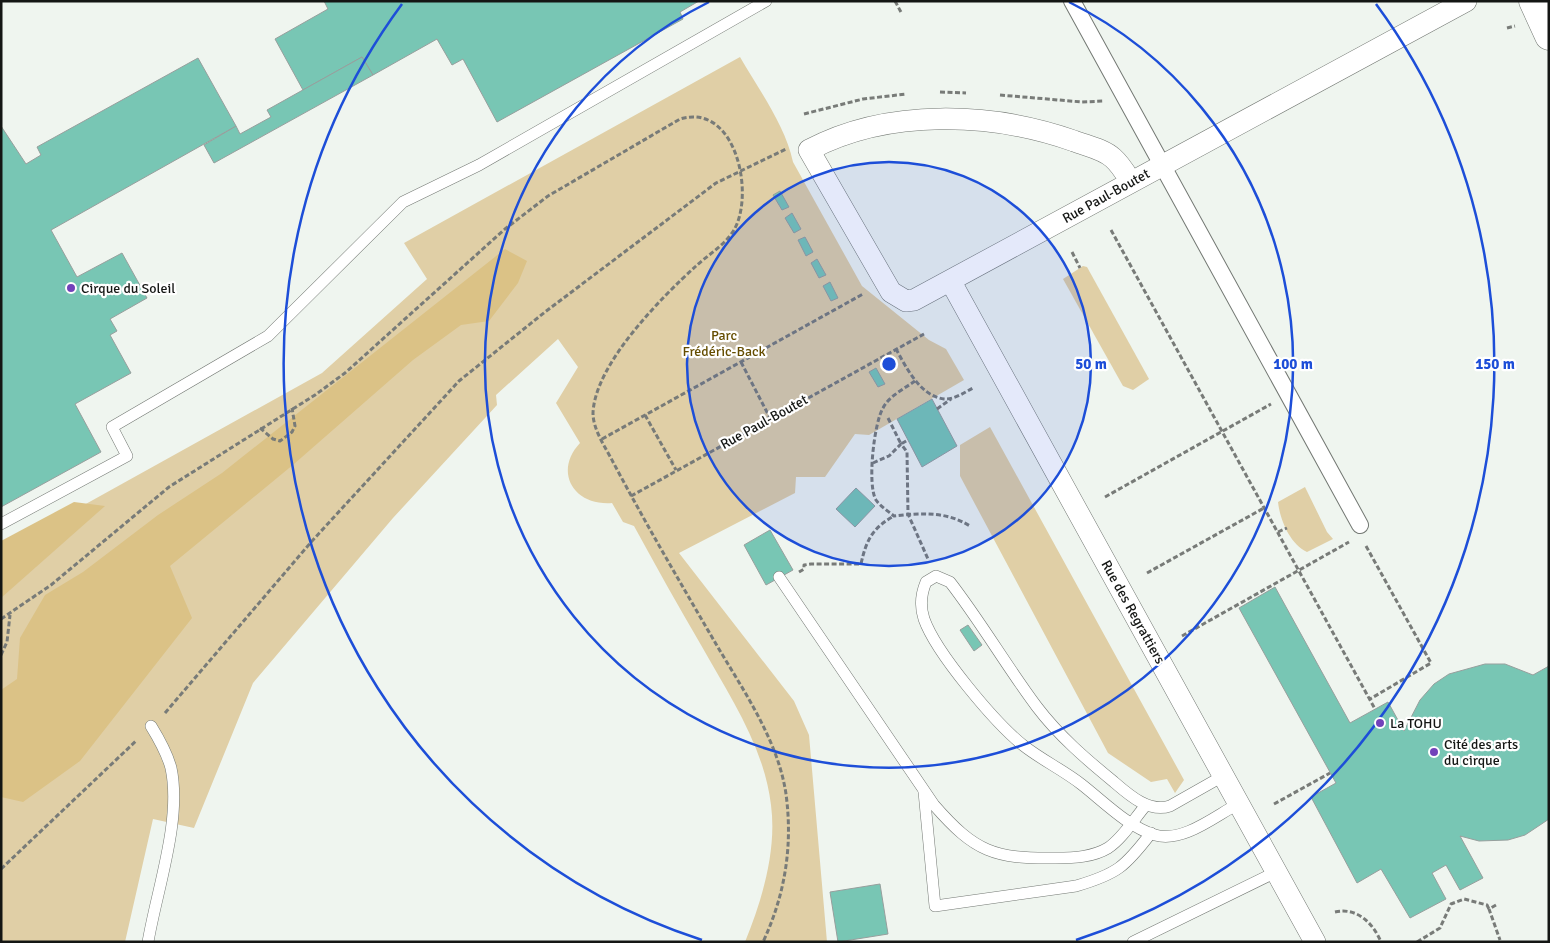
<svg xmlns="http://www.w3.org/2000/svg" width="1550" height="943" font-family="Signika,sans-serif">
  <rect width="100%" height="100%" fill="#eff5ef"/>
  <!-- green -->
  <g fill="#e0cfa6">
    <path d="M 740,57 C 759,90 785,125 793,162 L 862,286 L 929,340 L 946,349 L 964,380 L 869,435 L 855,434 L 825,477 L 796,477 L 795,493 L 679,553 L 794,701 L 809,735 L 827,942 L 745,942 C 762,900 777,851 771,805 C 764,746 729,695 701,645 C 678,606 656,566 634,526 L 623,522 L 612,503 C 574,506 553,472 580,443 L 556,403 L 578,367 L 558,339 L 496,395 L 497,405 L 393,518 L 253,683 L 194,828 L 153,819 L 125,942 L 1,942 L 1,551 L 322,373 L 427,279 L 404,243 Z"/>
    <polygon points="1083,266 1087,267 1149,379 1133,390 1123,386 1063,279"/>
    <polygon points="990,427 1184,780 1175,793 1167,779 1151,782 1108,753 960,476 960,445"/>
    <path d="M 1305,487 L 1327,532 L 1333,539 L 1307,552 C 1290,544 1280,520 1278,502 Z"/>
  </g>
  <!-- forest -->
  <g fill="#dbc286">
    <polygon points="505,249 527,261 518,283 489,321 461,325 413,360 294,464 170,566 192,618 80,761 23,802 1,797 1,690 17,679 20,638 45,595 83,572 158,515 222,473"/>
    <polygon points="74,502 105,506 1,598 1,541"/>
  </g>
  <!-- building -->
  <g fill="#78c6b4" stroke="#979f9d">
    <polygon points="324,1 699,1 680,12 683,19 497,122 463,59 452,65 437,39 373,75 362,57 303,90 275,39 328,9"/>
    <polygon points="362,57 373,75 214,163 204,145 236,126 240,134 271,117 267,110"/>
    <polygon points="198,58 236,126 51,230 77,277 122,253 147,298 110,319 117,331 110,335 131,373 75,404 101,452 1,507 1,126 26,164 41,155 37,147"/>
    <polygon points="780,191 789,207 782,210 773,195"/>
    <polygon points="792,213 801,229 794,233 785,218"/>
    <polygon points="805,237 813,252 806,256 798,240"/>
    <polygon points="817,259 826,275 819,278 811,263"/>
    <polygon points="830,282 838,298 831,301 823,286"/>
    <polygon points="876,368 885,384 878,387 869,372"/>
    <polygon points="932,399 957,446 922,467 897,419"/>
    <polygon points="856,488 875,506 855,527 836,509"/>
    <polygon points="770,530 793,570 766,585 744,545"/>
    <polygon points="1275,587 1350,723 1388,702 1404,731 1420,700 1434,684 1449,674 1485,664 1505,664 1533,675 1549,666 1549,819 1525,835 1508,840 1479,841 1460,836 1483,878 1460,890 1446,865 1432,873 1446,899 1410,918 1381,869 1357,883 1311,797 1336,783 1239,608"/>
    <polygon points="968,625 982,645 974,651 960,630"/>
    <polygon points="880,884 888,934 838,942 830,892"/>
  </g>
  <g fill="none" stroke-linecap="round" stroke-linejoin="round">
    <!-- service casing -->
    <g stroke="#737873" stroke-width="12">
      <g id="service">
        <polyline points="1,524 127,456 112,427 268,336 403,202 479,165 766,1"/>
        <path d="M 779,577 L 934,805 C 975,852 994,859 1056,858 C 1074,858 1093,857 1108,848 C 1123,838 1134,819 1146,805"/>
        <path d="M 1223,776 L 1170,806 C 1149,813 1129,795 1114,782 C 1086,759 1059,736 1037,707 C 1007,667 981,622 950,582 L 936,576 L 926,582 C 921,594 920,607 924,619 C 936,653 996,724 1024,746 C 1042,760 1063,770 1081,784 C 1103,801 1128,827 1155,835 C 1183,843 1215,816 1238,804"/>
        <path d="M 924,792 L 935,906 L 1076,886 C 1117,874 1125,867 1151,833"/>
        <path d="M 148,942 C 157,889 182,820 171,768 C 167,753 159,739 151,726"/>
        <polyline points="1133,942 1276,872"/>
      </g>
    </g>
    <!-- pedestrian casing -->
    <g stroke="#737873" stroke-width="18">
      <polyline id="pedestrian" points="1072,1 1360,525"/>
    </g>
    <!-- minor casing -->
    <g stroke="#737873" stroke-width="22">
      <g id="minor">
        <path d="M 1131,182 C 1126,174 1121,165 1113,158 C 1103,149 1087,146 1074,141 C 992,112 888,108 809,150 L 891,292 L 906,301 L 914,300 L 1466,1"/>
        <polyline points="951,282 1315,942"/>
      </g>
    </g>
    <!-- secondary casing -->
    <g stroke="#737873" stroke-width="29">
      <polyline id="secondary" points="1533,1 1549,36"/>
    </g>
    <!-- path -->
    <g stroke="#787b78" stroke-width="3" stroke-dasharray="5 2.5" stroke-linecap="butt">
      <polyline points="895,1 902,14"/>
      <polyline points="1507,28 1515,26"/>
      <polyline points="940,92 966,93"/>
      <polyline points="1000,95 1082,102 1104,101"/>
      <polyline points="804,114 863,99 906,94"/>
      <polyline points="1111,230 1375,709"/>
      <polyline points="1072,252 1080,268"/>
      <path d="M 896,349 C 906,367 920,396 944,399 C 954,400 965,392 973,388"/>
      <polyline points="741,362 770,418"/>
      <path d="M 915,381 C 904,389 889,396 883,408 C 874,423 867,485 876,500 C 880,506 888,511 894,516 C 921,513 946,511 970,526"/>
      <polyline points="937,409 951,399"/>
      <polyline points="645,415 676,470"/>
      <polyline points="888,418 901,444 908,440"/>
      <polyline points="260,428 273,439 280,441 292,432 295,426 292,408"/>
      <polyline points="602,439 863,294"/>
      <polyline points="873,463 889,456 901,444 907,452 908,514 928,559"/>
      <polyline points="631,496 924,334"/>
      <polyline points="1105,497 1271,404"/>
      <polyline points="1278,532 1287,528"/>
      <polyline points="1366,546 1431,663 1370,699"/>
      <path d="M 799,572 L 804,569 L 804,565 L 811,564 L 861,564 C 866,541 872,528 894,516"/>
      <polyline points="1147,573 1264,508"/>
      <path d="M 1,619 L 51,585 L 169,487 L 315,395 L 345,373 L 505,229 L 548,196 L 680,119 C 736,102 755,194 734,230 C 725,245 709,254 696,266 C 661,298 595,364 593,413 C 593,430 606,448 613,462 C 646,524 681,584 716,644 C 743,690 778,740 786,794 C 793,846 785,895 763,942"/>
      <polyline points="1182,636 1349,542"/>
      <polyline points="1,655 7,642 10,615"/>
      <polyline points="165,713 312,541 459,381 545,312 716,183 786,149"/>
      <polyline points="1274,804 1330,773"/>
      <polyline points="1,869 137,740"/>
      <polyline points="1496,905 1489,909 1500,940"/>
      <path d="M 1335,912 C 1357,907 1373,923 1381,942"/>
      <polyline points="1417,942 1440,928 1451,904 1464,899 1487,905 1489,909"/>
    </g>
    <!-- service -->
    <use href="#service" stroke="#fff" stroke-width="11"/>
    <!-- pedestrian -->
    <use href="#pedestrian" stroke="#fff" stroke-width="16"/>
    <!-- minor -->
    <use href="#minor" stroke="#fff" stroke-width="21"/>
    <!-- secondary -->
    <use href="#secondary" stroke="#fff" stroke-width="28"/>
  </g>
  <!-- distance rings -->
  <circle cx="889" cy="364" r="202" fill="#1d4ed8" fill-opacity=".12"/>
  <g fill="none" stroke="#1d4ed8" stroke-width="2.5">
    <circle cx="889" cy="364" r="202"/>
    <path d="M1069 2A404 404 0 1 1 709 2"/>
    <path d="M702 940A606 606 0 0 1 402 4M1376 4A606 606 0 0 1 1076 940"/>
  </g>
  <!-- markers -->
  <g fill="#7242ba" stroke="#fff" stroke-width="2">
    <circle cx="71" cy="288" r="5"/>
    <circle cx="1380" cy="723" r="5"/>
    <circle cx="1434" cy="752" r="5"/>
  </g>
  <g text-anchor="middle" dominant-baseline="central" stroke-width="4.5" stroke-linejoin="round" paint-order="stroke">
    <!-- street labels -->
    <g font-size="14" fill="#141614" stroke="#fff">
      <text transform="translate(1106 196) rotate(-29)">Rue Paul-Boutet</text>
      <text transform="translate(764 422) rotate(-29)">Rue Paul-Boutet</text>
      <text transform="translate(1133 612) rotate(61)">Rue des Regrattiers</text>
    </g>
    <!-- poi labels -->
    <g font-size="14" fill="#141614" stroke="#fff" text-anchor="start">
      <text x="81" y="288">Cirque du Soleil</text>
      <text x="1390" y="723">La TOHU</text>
      <text x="1444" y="744">Cité des arts<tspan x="1444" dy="16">du cirque</tspan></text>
    </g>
    <!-- park labels -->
    <g font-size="14" fill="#654d00" stroke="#fff">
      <text x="724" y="335">Parc<tspan x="724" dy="16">Frédéric-Back</tspan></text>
    </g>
  </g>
  <circle cx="889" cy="364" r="8" fill="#1d4ed8" stroke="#fff" stroke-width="2.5"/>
  <g font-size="15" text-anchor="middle" font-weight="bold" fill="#1d4ed8" stroke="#fff" stroke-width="4.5" stroke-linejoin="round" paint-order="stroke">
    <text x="1091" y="369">50 m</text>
    <text x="1293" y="369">100 m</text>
    <text x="1495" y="369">150 m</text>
  </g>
  <!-- border -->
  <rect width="1550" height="943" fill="none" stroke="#141614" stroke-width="5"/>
</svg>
